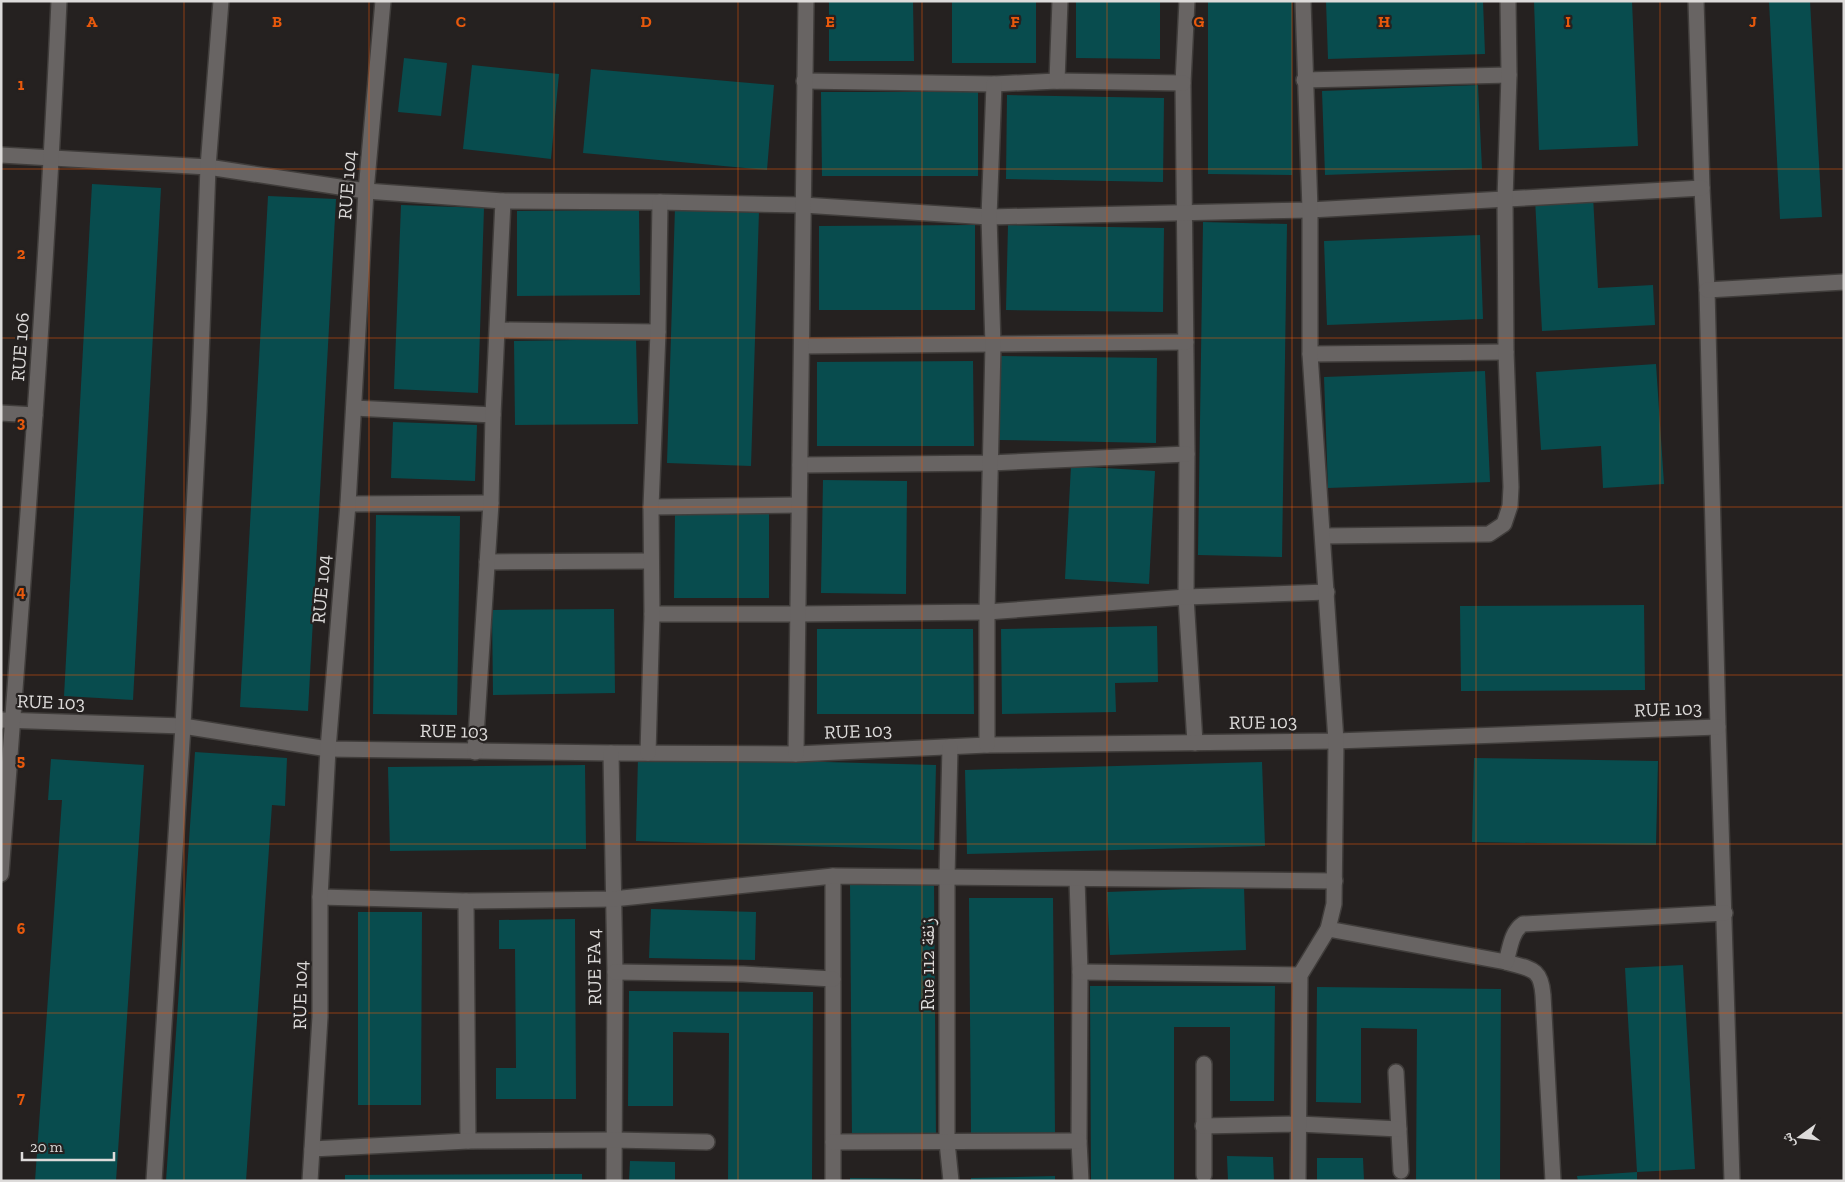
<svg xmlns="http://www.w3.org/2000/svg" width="1845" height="1182" font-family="'Zilla Slab','Noto Naskh Arabic',serif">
  <rect width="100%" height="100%" fill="#252120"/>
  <!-- building -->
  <g fill="#084c4e">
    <polygon points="829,1 913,1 914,61 829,61"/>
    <rect x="952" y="1" width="84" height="62"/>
    <polygon points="1076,1 1160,1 1160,59 1076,58"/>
    <polygon points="1208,1 1292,1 1292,175 1208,174"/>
    <polygon points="1326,1 1483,1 1485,54 1328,59"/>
    <polygon points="1534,1 1632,1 1638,146 1539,150"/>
    <polygon points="1769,1 1810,1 1822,217 1780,219"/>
    <polygon points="404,58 447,63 441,116 398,112"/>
    <polygon points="472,65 559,74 551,159 463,149"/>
    <polygon points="591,69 774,85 767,170 583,153"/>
    <polygon points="1478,85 1482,169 1325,175 1322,91"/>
    <polygon points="821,92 978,92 978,176 822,176"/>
    <polygon points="1007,95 1164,98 1163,182 1006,179"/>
    <polygon points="92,184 161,188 133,700 64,696"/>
    <polygon points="268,196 336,199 308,711 240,707"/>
    <polygon points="1593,196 1598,288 1653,285 1655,325 1542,331 1535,199"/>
    <polygon points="401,205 484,208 478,393 394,389"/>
    <polygon points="675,207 759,210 751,466 667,463"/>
    <polygon points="639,210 640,295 517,296 517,211"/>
    <polygon points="1203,222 1287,224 1282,557 1198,555"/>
    <polygon points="975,225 975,310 819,310 819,226"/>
    <polygon points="1008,225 1164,228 1163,312 1006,310"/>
    <polygon points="1480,235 1483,319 1327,325 1324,241"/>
    <polygon points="636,339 638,424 515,425 514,341"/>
    <polygon points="1000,356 1157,358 1156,443 999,440"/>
    <polygon points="973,361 974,446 817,446 817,362"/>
    <polygon points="1656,364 1664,484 1603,488 1601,446 1541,450 1536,372"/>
    <polygon points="1485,371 1490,482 1328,488 1324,377"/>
    <polygon points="393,422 477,425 475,481 391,478"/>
    <polygon points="1071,466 1155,471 1149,584 1065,579"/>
    <polygon points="823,480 907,481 906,594 821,593"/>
    <polygon points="675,514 769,514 769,598 674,598"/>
    <polygon points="376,515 460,516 457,715 373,714"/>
    <polygon points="1644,605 1645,690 1461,691 1460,606"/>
    <polygon points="614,609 615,693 493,695 492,610"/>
    <polygon points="1157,626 1158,682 1115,683 1116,712 1002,714 1001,629"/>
    <polygon points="817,629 973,629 974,714 817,714"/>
    <polygon points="195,752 287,758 285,806 272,805 246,1181 166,1181"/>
    <polygon points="638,757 936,765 934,850 636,841"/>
    <polygon points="1474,758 1658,761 1656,845 1472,842"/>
    <polygon points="51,759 144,765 116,1181 35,1181 62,800 48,800"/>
    <polygon points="1262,762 1265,846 967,854 965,770"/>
    <polygon points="585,765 586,849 390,851 388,767"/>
    <polygon points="850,884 934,884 936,1139 852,1139"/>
    <polygon points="1244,887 1246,950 1110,955 1107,892"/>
    <polygon points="969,898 1053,898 1055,1133 971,1133"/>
    <polygon points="651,909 756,912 755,960 649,958"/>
    <polygon points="358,912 422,912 421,1105 358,1105"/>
    <polygon points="575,919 576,1099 496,1099 496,1068 516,1068 515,949 499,949 499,920"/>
    <polygon points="1683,965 1695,1169 1637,1172 1625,968"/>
    <polygon points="1090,986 1275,986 1274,1101 1230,1101 1230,1027 1174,1027 1174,1181 1091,1181"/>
    <polygon points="1317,987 1501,989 1500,1181 1416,1181 1417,1029 1361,1028 1361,1103 1316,1102"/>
    <polygon points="629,991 813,992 812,1181 728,1181 729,1033 673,1032 673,1106 628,1106"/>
    <polygon points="1227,1156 1273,1157 1274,1181 1228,1181"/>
    <polygon points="1317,1158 1363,1158 1364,1181 1317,1181"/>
    <polygon points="630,1161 675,1162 675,1181 629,1181"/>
    <polygon points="1637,1172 1637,1181 1578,1181 1577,1176"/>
    <polygon points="556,1174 582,1174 582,1181 345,1181 345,1175"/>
    <polygon points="1055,1176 1055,1181 971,1181 971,1178"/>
    <polygon points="850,1178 921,1179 921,1181 850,1181"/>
  </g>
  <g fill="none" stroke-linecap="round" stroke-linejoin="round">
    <!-- minor casing -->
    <g stroke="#403d3b" stroke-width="18">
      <g id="minor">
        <polyline points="1187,1 1183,83 1187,454 1186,597 1195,743"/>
        <polyline points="1696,1 1702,188 1707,290 1718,727 1732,1181"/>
        <polyline points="1304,80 1509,75"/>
        <polyline points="804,81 994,84 1057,81 1183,83"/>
        <polyline points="1057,81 1060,1"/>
        <polyline points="1,155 208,167 366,191 503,201 660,202 803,205 989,217 1310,210 1702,188"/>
        <polyline points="1707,290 1844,282"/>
        <polyline points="498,330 658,332"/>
        <polyline points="803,346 1186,342"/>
        <polyline points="1310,354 1506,352"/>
        <polyline points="354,408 493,415"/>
        <polyline points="1,413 35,415"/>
        <polyline points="800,465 990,463 1187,454"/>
        <polyline points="348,504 491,503"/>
        <polyline points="651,507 799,505"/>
        <polyline points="1323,536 1489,534 1504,524 1510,506 1511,487 1506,352 1505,199 1509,75 1508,1"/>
        <polyline points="487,562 651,561"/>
        <polyline points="652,614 798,614 987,612 1186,597 1327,592"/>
        <polyline points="1,720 183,726 328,749 611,753 796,754 987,745 1336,741 1718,727"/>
        <polyline points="987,745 987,612 993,345 989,217 994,84"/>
        <polyline points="950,747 947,876 947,1142 951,1181"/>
        <polyline points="475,752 491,503 493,415 503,201"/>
        <polyline points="611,753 615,972 614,1181"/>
        <polyline points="648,753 652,614 651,507 658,332 660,202"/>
        <polyline points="796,754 806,1"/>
        <path d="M 1,874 C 23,583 46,293 59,1"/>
        <polyline points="833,876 833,1181"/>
        <polyline points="1077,879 1080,972 1079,1141 1081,1181"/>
        <polyline points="320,897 466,901 613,899 833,876 1335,881"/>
        <polyline points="466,901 468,1141"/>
        <path d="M 1328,929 L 1506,962 C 1530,969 1541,967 1543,995 L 1553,1181"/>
        <path d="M 1506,962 C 1510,949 1511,932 1523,924 L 1725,913"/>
        <polyline points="615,972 743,974 833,979"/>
        <polyline points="1080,972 1300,975"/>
        <polyline points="1204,1064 1204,1175"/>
        <polyline points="1396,1072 1401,1171"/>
        <polyline points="1203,1126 1299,1124 1399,1129"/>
        <polyline points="833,1142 1079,1141"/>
        <polyline points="312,1149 468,1141 614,1140 707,1142"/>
        <polyline points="154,1181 183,726 199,411 208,167 221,1"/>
        <polyline points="310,1181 320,1017 320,897 328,749 348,504 366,191 383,1"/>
        <polyline points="1298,1181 1300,975 1328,929 1334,904 1336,741 1310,354 1310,210 1303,1"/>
      </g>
    </g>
    <!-- minor -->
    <use href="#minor" stroke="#686463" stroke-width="15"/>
  </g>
  <!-- grid -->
  <path fill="none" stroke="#e8590c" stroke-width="1" stroke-opacity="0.55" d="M 184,1 L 184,1181M 369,1 L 369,1181M 554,1 L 554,1181M 738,1 L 738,1181M 922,1 L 922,1181M 1107,1 L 1107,1181M 1292,1 L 1292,1181M 1476,1 L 1476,1181M 1660,1 L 1660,1181M 1,169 L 1844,169M 1,338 L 1844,338M 1,507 L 1844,507M 1,675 L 1844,675M 1,844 L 1844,844M 1,1013 L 1844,1013"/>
  <g text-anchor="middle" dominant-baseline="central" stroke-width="4.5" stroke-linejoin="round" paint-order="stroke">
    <!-- street labels -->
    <g font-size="19" fill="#dddbda" stroke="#252120">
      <text transform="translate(347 185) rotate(-86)">RUE 104</text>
      <text transform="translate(20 347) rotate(-86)">RUE 106</text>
      <text transform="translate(321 589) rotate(-85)">RUE 104</text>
      <text transform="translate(51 702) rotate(2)">RUE 103</text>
      <text transform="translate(1668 709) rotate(-2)">RUE 103</text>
      <text transform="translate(1263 722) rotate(-1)">RUE 103</text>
      <text transform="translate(454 731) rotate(1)">RUE 103</text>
      <text transform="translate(858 731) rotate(-2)">RUE 103</text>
      <text transform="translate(927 964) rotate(-90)">Rue 112 زنقة</text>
      <text transform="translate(594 967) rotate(-91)">RUE FA 4</text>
      <text transform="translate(300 995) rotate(-89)">RUE 104</text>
    </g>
  </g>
  <g font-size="16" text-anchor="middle" font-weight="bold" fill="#e8590c" stroke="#252120" stroke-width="4.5" stroke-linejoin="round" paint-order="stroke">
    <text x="92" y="27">A</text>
    <text x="277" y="27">B</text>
    <text x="461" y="27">C</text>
    <text x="646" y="27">D</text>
    <text x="830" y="27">E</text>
    <text x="1015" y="27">F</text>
    <text x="1199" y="27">G</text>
    <text x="1384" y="27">H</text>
    <text x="1568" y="27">I</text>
    <text x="1753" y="27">J</text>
    <text x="21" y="90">1</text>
    <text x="21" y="259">2</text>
    <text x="21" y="428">3</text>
    <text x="21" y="597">4</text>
    <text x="21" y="766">5</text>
    <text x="21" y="934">6</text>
    <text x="21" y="1103">7</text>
  </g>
  <!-- border -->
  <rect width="1845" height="1182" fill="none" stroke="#dddbda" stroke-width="5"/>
  <!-- north arrow -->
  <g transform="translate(1800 1137) rotate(255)" stroke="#252120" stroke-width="4" paint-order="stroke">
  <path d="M0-4L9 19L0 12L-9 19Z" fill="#dddbda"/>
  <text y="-8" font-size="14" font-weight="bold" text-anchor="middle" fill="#dddbda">ش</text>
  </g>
  <!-- scale -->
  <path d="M22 1152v8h92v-8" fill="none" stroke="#dddbda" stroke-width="2.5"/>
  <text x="30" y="1152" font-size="15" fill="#dddbda" stroke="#252120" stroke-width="4" paint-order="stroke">20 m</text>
</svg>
